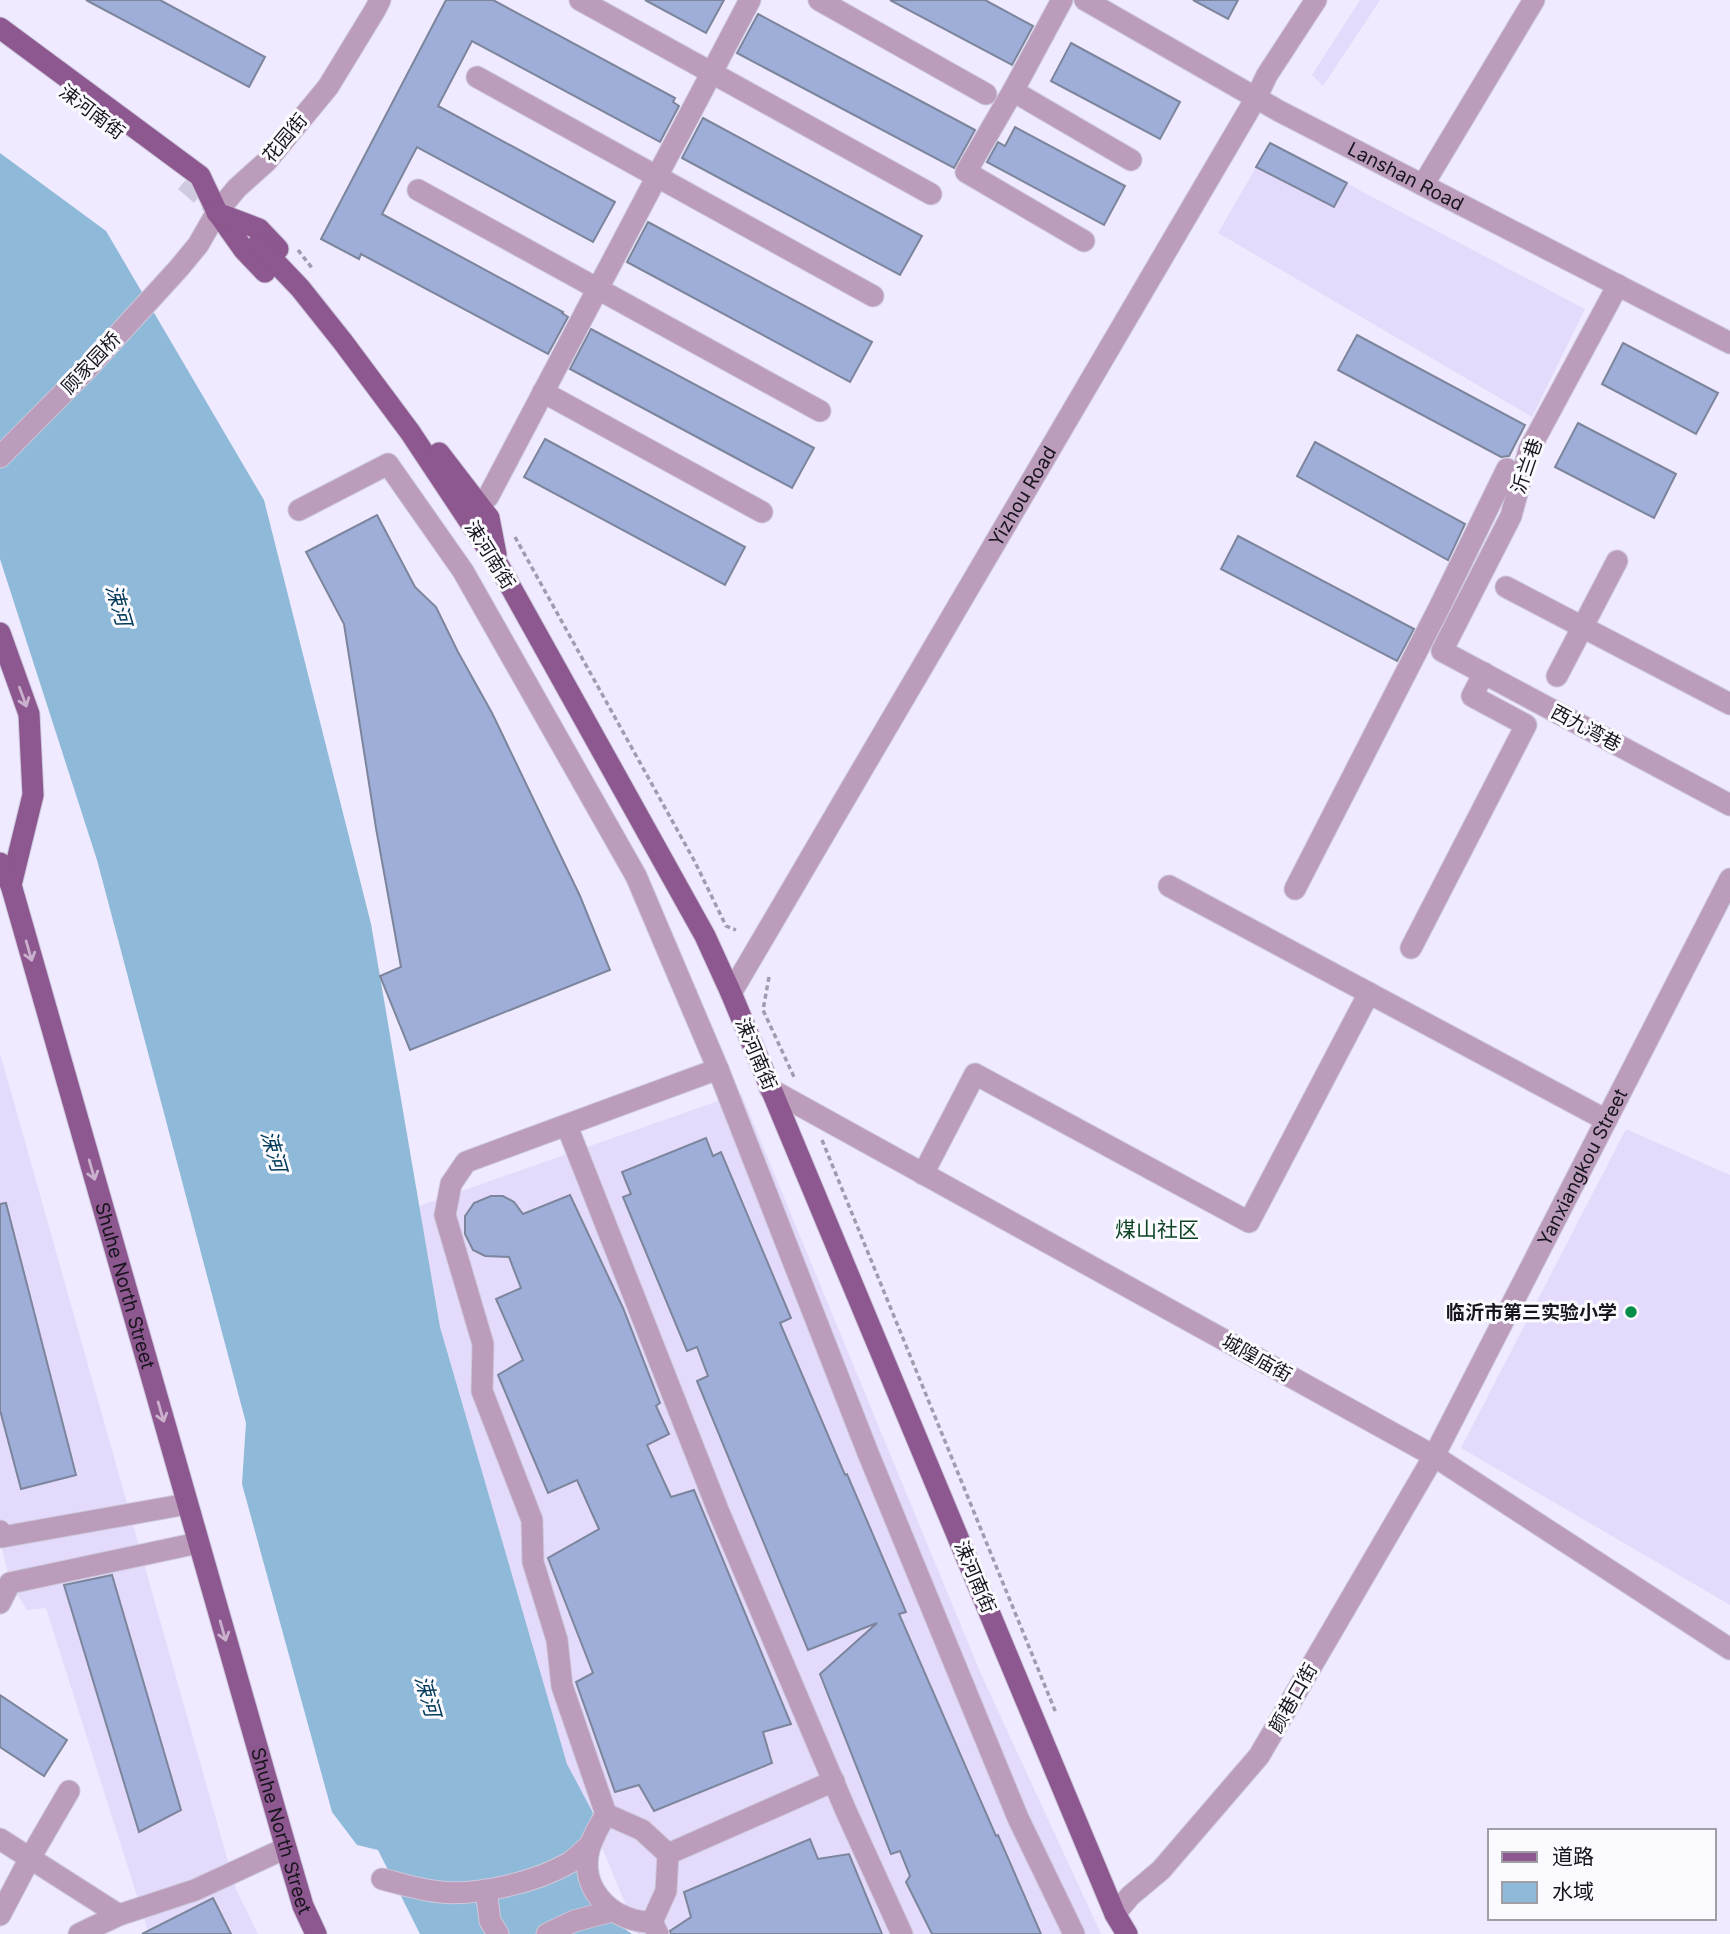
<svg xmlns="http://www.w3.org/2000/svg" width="1730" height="1934" font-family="Inter,'Noto Sans SC',sans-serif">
  <rect width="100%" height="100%" fill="#efeaff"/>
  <!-- built -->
  <g fill="#e4dbfc">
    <polygon points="1360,0 1380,0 1323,86 1312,75"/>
    <polygon points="1270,143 1585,309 1532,417 1218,233"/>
    <polygon points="0,1053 231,1872 236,1889 258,1934 149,1934 46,1608 27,1610 10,1583 0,1540"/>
    <polygon points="741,1093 981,1674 1101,1934 638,1934 567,1764 440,1327 419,1206"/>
    <polygon points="1626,1129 1730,1175 1730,1605 1461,1448"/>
  </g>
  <!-- water -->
  <polygon fill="#8eb9d8" points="0,153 106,231 264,500 371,924 440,1327 567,1764 593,1813 580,1847 613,1921 632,1934 420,1934 378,1850 357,1845 332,1812 242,1484 246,1423 97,860 0,559"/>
  <!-- building -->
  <g fill="#9eaed8" stroke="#7c859c" stroke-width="2">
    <polygon points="86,0 160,0 265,57 249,87"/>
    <polygon points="446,0 493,0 675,98 673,102 679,106 660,142 472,41 438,106 615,202 593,242 417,147 382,214 563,312 562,313 568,317 548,354 361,254 359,259 321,239"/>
    <polygon points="645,0 724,0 706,33"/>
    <polygon points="890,0 985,0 1033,26 1012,65"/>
    <polygon points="1193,0 1238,0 1228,19"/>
    <polygon points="758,14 975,130 954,168 737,53"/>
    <polygon points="1071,43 1180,102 1160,139 1051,81"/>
    <polygon points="703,118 922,236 900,275 682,158"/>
    <polygon points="1015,127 1125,186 1104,225 987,162 998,142 1005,146"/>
    <polygon points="1270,143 1347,183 1334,207 1256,167"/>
    <polygon points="648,222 872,342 850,382 627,262"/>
    <polygon points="591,329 814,448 792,488 570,369"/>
    <polygon points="1357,335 1525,425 1509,456 1501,457 1338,370"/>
    <polygon points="1623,343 1718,393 1696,434 1602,384"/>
    <polygon points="1578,423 1676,474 1654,518 1555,467"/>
    <polygon points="545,439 745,547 725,585 524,477"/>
    <polygon points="1315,442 1465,524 1448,560 1297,476"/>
    <polygon points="377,515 415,587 436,607 458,652 492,713 580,896 610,970 410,1050 380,976 401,967 376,828 344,624 306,552"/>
    <polygon points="1238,536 1414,629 1397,661 1221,569"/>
    <polygon points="706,1138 713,1156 721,1152 791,1318 780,1323 845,1475 847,1474 906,1612 899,1614 996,1836 998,1835 1041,1934 932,1934 906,1882 910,1876 900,1851 891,1854 820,1674 877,1623 808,1650 697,1381 708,1376 697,1347 687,1351 623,1197 631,1194 622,1172"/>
    <polygon points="570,1195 623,1308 660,1403 656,1406 669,1434 647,1445 671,1497 694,1490 791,1724 763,1732 772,1763 654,1811 639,1785 615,1792 576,1682 593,1673 548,1558 599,1529 577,1480 548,1493 498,1375 523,1360 496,1299 521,1288 509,1257 485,1256 473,1250 465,1234 465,1216 474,1203 491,1196 503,1196 514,1202 523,1214"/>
    <polygon points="6,1203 76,1475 21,1489 0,1410 0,1204"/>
    <polygon points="112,1575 181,1810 139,1832 64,1585"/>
    <polygon points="0,1695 67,1740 44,1776 0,1747"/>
    <polygon points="810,1839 818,1859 849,1854 882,1934 671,1934 670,1931 691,1917 684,1892"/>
    <polygon points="213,1898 231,1934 142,1934"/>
  </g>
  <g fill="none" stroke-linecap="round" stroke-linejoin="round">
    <!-- minor-tunnel -->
    <polyline stroke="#cfcadd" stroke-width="21" stroke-dasharray="21 10" stroke-linecap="butt" points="185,181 217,209"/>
    <!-- minor casing -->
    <g stroke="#cdc8db" stroke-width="23">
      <g id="minor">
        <polyline points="580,0 931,194"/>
        <polyline points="819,0 986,94"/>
        <polyline points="1062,0 1013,91 966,172 1084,241"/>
        <path id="s1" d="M 1085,0 L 1279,111 L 1730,343"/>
        <polyline points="477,77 873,296"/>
        <polyline points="1013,91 1131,160"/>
        <polyline points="1423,185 1534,0"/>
        <polyline points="418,190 820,411"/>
        <polyline points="1618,285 1529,450 1511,516 1442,651 1730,805"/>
        <polyline points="543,392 762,512"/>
        <polyline points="0,457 86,370 179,268 198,245 217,212 237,188 266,162 328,87 375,10 380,0"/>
        <polyline points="488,497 750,0"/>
        <polyline points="299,510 388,464 463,571 636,876 718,1069 868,1453 1018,1818 1074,1934"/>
        <polyline points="1506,587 1730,704"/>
        <polyline points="1557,676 1617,561"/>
        <polyline points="1169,886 1606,1120"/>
        <polyline points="1295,889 1439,608 1507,469"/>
        <polyline points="1411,948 1526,725 1472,696 1484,673"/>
        <path id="s2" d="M 731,993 L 1256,98 L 1267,75 L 1316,0"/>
        <polyline points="770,1089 1434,1456 1730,1649"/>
        <polyline points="567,1126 718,1510 846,1811 902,1934"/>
        <polyline points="923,1174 975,1074 1249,1222 1369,993"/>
        <polyline points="0,1531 2,1537 187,1504"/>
        <polyline points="0,1603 10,1583 198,1543"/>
        <path d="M 606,1814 C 599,1827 590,1840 588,1855 C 582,1893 616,1923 652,1922"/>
        <polyline points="0,1839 119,1915"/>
        <polyline points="668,1854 834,1781"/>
        <path d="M 382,1879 C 401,1884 420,1890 440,1892 C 478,1896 536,1882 569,1863 C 577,1858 583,1851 590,1845"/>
        <polyline points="486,1890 490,1921 498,1934"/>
        <path id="s3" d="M 1115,1914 L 1130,1896 L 1161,1870 L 1259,1756 L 1434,1456 L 1730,879"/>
        <polyline points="0,1915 30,1858 69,1791"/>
        <polyline points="79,1934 119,1915 195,1890 286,1848"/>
        <polyline points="547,1934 574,1921 612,1911"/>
        <polyline points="658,1934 652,1922 666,1891 668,1854 642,1830 606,1814 562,1686 557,1640 533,1562 532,1520 482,1391 483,1344 445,1215 451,1184 466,1162 718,1069"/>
      </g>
    </g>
    <!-- major casing -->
    <g stroke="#cdc8db" stroke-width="23">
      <g id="major">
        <polyline points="0,28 200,176 217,212 244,250 265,272"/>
        <polyline points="217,213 259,229 278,249"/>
        <polyline points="258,244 300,288 343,342 410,432 499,566 705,936 731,993 1115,1914 1127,1934"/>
        <polyline points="439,453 489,518 496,554"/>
        <polyline points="0,633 29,714 33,795 11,885"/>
        <path id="s4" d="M 0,863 L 11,885 L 286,1848 L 303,1906 L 316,1934"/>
      </g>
    </g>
    <!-- path -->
    <g stroke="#a09cac" stroke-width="3.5" stroke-dasharray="5 3.5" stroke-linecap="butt">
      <polyline points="298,250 312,268"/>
      <polyline points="515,537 695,862 726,926 736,930"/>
      <polyline points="769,977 763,1010 795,1079"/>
      <polyline points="822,1140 1056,1713"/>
    </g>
    <!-- minor -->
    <use href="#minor" stroke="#bb9cbb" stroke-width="21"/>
    <!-- major -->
    <use href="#major" stroke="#8d578f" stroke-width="21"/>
  </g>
  <!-- one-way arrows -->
  <defs><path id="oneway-shaft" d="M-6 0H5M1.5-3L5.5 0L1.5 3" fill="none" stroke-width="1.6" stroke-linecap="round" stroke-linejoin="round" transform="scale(1.75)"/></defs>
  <g stroke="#cab1cd">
    <use href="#oneway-shaft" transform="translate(23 697) rotate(70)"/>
    <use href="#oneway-shaft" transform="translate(29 951) rotate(74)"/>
    <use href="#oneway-shaft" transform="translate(92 1170) rotate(74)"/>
    <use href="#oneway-shaft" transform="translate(161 1412) rotate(74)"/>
    <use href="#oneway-shaft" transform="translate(223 1631) rotate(74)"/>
  </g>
  <!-- markers -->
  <circle fill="#068d4a" stroke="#fbfaff" stroke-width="2.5" cx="1631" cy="1312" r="7"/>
  <g text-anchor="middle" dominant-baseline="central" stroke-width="6" stroke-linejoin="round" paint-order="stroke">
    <!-- street labels -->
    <g font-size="19" fill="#18151e" stroke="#fbfaff">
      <text transform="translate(92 112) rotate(37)">涑河南街</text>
      <text transform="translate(285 138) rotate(-50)">花园街</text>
      <text stroke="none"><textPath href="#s1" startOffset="366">Lanshan Road</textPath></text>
      <text transform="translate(91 363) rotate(-47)">顾家园桥</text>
      <text transform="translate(1527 466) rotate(-71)">沂兰巷</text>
      <text stroke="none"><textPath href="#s2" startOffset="576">Yizhou Road</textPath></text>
      <text transform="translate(490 555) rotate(58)">涑河南街</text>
      <text transform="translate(1586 728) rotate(28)">西九湾巷</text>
      <text transform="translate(756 1054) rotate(67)">涑河南街</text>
      <text stroke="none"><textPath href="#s3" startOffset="886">Yanxiangkou Street</textPath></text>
      <text stroke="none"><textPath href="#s4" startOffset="441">Shuhe North Street</textPath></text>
      <text transform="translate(1257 1358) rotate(29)">城隍庙街</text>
      <text transform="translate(975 1577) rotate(67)">涑河南街</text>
      <text transform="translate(1293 1698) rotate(-60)">颜巷口街</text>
      <text stroke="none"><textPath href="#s4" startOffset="1008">Shuhe North Street</textPath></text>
    </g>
    <!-- poi labels -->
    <g font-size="19" font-weight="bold" fill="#18151e" stroke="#fbfaff" text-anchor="end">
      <text x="1617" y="1312">临沂市第三实验小学</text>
    </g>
    <!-- water labels -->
    <g font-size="21" font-style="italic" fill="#003a58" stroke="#fbfaff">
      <text transform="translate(119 605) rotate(74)">涑河</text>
      <text transform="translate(274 1151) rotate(74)">涑河</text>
      <text transform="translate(428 1696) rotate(74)">涑河</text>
    </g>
    <!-- neighbourhood labels -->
    <g font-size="21" fill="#0d4524" stroke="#fbfaff">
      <text x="1157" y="1229">煤山社区</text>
    </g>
  </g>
  <!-- legend -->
  <rect x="1488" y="1829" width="228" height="91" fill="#fbfaff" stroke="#a09ea5" stroke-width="2"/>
  <rect x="1502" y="1852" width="35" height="10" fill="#8d578f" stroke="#a09ea5" stroke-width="2"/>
  <text x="1552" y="1864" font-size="21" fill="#18151e">道路</text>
  <rect x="1502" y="1882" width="35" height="21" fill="#8eb9d8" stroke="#a09ea5" stroke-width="2"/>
  <text x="1552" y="1899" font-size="21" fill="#18151e">水域</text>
</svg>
